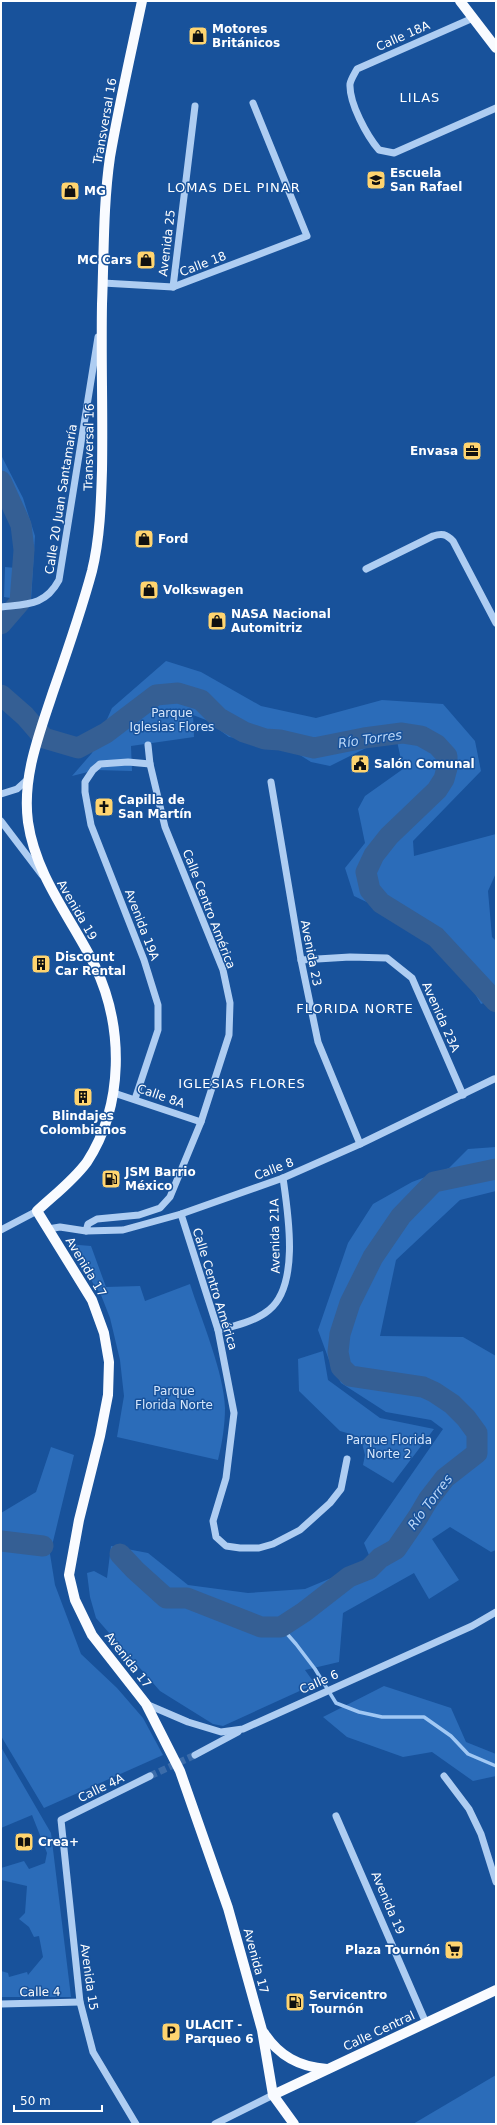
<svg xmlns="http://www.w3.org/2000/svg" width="497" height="2125" font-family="'DejaVu Sans',sans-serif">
  <rect width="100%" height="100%" fill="#18529b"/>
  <!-- green -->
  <g fill="#2b6cb9">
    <polygon points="1,455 23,498 35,536 31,601 4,597 5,567 16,568 15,532 1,506"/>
    <polygon points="166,661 201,672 261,706 316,718 382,700 443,704 475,741 481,771 413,841 414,856 496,834 496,873 488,891 492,937 496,941 496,998 481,1004 442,938 354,896 345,868 365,843 358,809 365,796 403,769 397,741 368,747 330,766 311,762 284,745 229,737 206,720 193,715 194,737 131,746 132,771 96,770 72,776 92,753 112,708"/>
    <polygon points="496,1147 496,1191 460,1200 396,1260 380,1336 463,1337 496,1356 496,1550 491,1552 450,1527 432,1539 459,1580 429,1599 414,1573 343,1613 339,1662 305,1670 315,1684 223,1726 213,1724 160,1691 96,1618 90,1597 87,1573 94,1571 107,1578 111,1546 148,1553 188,1585 248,1593 305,1589 336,1576 345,1576 371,1560 364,1543 443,1429 431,1420 386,1412 341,1383 329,1360 318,1330 348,1243 373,1204 412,1182 449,1168 468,1149"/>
    <path d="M 67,1244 L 91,1246 L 106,1287 L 140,1286 L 145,1301 L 190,1284 C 201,1319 224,1372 225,1408 C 225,1425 222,1444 218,1460 L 117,1437 L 124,1396 L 120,1360 L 110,1318 L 101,1295 Z"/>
    <polygon points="323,1351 328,1380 380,1418 434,1429 393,1483 363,1465 365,1455 362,1443 354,1435 340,1431 299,1391 298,1359"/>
    <polygon points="51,1447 74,1455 50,1554 55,1585 81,1654 117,1688 143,1718 163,1755 44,1808 1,1736 1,1513 36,1492"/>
    <polygon points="384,1686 451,1708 466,1742 496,1754 496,1776 473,1781 432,1752 403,1757 347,1737 323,1717"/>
    <polygon points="1,1747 51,1833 71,1997 1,1997 1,1971 8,1973 9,1977 27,1972 28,1975 43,1957 39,1936 34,1937 29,1927 19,1919 25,1913 27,1886 1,1880 1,1868 24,1861 29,1869 45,1863 47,1853 32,1815 1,1828"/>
    <polygon points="496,2075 496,2124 413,2124"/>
  </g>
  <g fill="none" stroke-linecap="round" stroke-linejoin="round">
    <!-- stream -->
    <polyline stroke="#a1c8f4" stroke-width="3.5" points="281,1627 296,1644 315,1669 336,1703 359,1712 382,1717 424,1717 451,1736 468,1754 496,1766"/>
    <!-- river -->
    <g stroke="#355f94" stroke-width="21">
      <polyline points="1,481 21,525 24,550 20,602 1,624"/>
      <polyline points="1,695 25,716 44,738 78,748 106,733 156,695 178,693 201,700 219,718 244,732 265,739 280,740 314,748 364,738 402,733 421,736 437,745 447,756 447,768 444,779 437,790 389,836 374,855 366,872 370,890 381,903 436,937 496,1002"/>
      <polyline points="1,1541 43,1546"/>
      <polyline points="120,1554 135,1570 166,1598 187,1598 261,1627 281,1627 304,1612 349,1577 369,1569 380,1558 396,1549 418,1517 428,1500 445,1478 477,1453 477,1433 466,1418 452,1404 434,1392 423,1387 350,1376 341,1367 338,1352 340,1334 350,1303 373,1257 401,1216 434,1182 496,1169"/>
    </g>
    <!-- minor-tunnel -->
    <polyline stroke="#3b6caa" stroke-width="7" stroke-dasharray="7 3.5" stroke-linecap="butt" points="150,1776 195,1755"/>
    <!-- minor -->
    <g stroke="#aecdf2" stroke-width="7">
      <path d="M 473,18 L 357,69 C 355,73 351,79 350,84 C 349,103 367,136 379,150 L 394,153 L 496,108"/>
      <polyline points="103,283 173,287 307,236 253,103"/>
      <polyline points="173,287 195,106"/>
      <path d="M 366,569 L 433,536 C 442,533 446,534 453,541 L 496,623"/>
      <path d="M 1,607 C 27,604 45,606 59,580 L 98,337"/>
      <polyline points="271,782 301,960 318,1042 360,1144"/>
      <polyline points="1,794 17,789 27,780"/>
      <polyline points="1,821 42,875"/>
      <polyline points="301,960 350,957 387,958 412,978 463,1095"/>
      <polyline points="114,1093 201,1122"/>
      <polyline points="135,1099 158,1030 158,1005 144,960 91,825 85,792 85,782 93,770 100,764 128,762 150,764"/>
      <polyline points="181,1214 218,1330 234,1413 226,1478 213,1521 216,1537 226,1546 240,1548 259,1548 273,1544 300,1530 330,1503 341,1489 347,1459"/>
      <polyline points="48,1229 60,1227 86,1231 123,1230 181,1214 283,1178 360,1144 494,1079"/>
      <polyline points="1,1230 37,1211"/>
      <polyline points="86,1231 88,1224 97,1219 139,1215 160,1208 170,1197 201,1122 229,1035 230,1003 223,970 165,827 150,764 148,745"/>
      <path d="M 218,1330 C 235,1326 256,1321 269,1310 C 300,1285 288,1213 283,1178"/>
      <polyline points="146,1704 188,1722 221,1732 243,1729 472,1626 496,1612"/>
      <polyline points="195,1755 238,1732"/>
      <polyline points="444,1776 469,1809 481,1834 496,1882"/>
      <polyline points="336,1816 426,2023"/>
      <polyline points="1,2004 80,2002"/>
      <polyline points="136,2124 93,2052 80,2002 61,1820 150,1776"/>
      <polyline points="215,2124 273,2095"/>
    </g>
    <!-- major -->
    <g stroke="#f9fbff" stroke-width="10">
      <path d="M 142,1 C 131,53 119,105 110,157 C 103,205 104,256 102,304 C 101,359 103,414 102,470 C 101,504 100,538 92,571 C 81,612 67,652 53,692 C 39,735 22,777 28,822 C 36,877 72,919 95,966 C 124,1027 124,1105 87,1162 C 73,1181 54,1195 37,1211 L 92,1300 L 104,1333 L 109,1362 L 108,1395 L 100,1436 L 79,1520 L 69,1575 L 75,1600 L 92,1635 L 146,1704 L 180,1771 L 228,1908 L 262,2030 L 273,2095 L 294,2124"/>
      <polyline points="460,1 496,48"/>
      <path d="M 264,2033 C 279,2056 299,2067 327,2069"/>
      <polyline points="273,2095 496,1990"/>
    </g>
  </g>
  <!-- icons -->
  <defs>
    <g id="shop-square" transform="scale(1)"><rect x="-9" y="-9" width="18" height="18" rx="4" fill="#ffd46f" stroke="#18529b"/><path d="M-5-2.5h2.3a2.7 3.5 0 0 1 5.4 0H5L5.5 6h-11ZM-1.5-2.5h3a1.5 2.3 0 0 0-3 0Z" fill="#111"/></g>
    <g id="school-square" transform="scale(1)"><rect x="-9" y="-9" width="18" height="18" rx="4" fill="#ffd46f" stroke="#18529b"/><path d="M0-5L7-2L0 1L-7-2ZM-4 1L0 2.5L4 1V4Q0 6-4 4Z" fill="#111"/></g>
    <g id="office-square" transform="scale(1)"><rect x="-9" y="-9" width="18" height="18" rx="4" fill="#ffd46f" stroke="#18529b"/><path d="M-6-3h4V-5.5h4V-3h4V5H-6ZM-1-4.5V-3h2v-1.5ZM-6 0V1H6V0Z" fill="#111"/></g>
    <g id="civic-square" transform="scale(1)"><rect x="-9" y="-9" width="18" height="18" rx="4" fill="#ffd46f" stroke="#18529b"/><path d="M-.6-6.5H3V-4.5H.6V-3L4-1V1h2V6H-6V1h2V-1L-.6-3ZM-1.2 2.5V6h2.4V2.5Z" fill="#111"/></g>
    <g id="church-square" transform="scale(1)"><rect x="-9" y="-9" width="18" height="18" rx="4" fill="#ffd46f" stroke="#18529b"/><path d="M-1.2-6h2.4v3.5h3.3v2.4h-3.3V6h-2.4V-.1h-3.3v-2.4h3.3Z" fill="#111"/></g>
    <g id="building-square" transform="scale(1)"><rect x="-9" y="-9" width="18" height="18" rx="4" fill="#ffd46f" stroke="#18529b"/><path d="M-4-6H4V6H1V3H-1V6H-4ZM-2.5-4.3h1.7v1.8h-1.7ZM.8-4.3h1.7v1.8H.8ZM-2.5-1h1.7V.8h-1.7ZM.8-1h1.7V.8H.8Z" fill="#111"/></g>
    <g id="fuel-square" transform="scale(1)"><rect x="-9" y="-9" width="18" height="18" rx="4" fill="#ffd46f" stroke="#18529b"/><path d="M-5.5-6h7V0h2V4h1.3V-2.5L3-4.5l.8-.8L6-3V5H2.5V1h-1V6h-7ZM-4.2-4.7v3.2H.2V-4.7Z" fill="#111"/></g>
    <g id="library-square" transform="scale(1)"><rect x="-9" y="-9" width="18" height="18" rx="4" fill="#ffd46f" stroke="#18529b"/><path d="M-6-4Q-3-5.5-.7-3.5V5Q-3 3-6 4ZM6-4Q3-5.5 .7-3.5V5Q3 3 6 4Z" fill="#111"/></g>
    <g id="supermarket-square" transform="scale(1)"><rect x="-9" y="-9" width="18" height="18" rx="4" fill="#ffd46f" stroke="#18529b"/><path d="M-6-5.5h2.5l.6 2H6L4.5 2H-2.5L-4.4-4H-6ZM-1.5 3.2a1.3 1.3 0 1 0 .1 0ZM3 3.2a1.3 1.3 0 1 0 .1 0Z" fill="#111"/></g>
    <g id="parking-square" transform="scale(1)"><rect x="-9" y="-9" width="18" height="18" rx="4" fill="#ffd46f" stroke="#18529b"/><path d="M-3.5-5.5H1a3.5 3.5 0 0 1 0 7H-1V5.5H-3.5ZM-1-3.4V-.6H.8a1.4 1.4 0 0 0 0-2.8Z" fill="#111"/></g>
  </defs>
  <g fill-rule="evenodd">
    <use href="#shop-square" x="198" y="36"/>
    <use href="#school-square" x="376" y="180"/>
    <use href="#shop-square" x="70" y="191"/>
    <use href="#shop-square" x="146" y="260"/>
    <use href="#office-square" x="472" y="451"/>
    <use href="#shop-square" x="144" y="539"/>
    <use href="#shop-square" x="149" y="590"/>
    <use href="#shop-square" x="217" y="621"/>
    <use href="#civic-square" x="360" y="764"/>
    <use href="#church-square" x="104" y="807"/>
    <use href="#building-square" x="41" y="964"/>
    <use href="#building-square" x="83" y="1097"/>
    <use href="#fuel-square" x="111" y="1179"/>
    <use href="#library-square" x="24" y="1842"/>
    <use href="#supermarket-square" x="454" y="1950"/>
    <use href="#fuel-square" x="295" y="2002"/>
    <use href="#parking-square" x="171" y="2032"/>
  </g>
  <g text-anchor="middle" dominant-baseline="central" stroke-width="3" stroke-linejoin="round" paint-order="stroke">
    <!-- poi labels -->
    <g font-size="12" font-weight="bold" fill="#fff" stroke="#18529b" text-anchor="start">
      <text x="212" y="29">Motores<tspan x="212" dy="14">Británicos</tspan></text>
      <text x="390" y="173">Escuela<tspan x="390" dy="14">San Rafael</tspan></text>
      <text x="84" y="191">MG</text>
      <text x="132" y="260" text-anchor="end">MC Cars</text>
      <text x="458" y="451" text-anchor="end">Envasa</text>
      <text x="158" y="539">Ford</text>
      <text x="163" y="590">Volkswagen</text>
      <text x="231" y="614">NASA Nacional<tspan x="231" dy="14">Automitriz</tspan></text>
      <text x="374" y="764">Salón Comunal</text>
      <text x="118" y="800">Capilla de<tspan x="118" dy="14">San Martín</tspan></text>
      <text x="55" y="957">Discount<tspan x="55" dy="14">Car Rental</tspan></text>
      <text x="83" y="1116" text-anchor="middle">Blindajes<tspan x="83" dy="14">Colombianos</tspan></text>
      <text x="125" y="1172">JSM Barrio<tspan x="125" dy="14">México</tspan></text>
      <text x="38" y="1842">Crea+</text>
      <text x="440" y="1950" text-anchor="end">Plaza Tournón</text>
      <text x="309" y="1995">Servicentro<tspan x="309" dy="14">Tournón</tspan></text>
      <text x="185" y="2025">ULACIT -<tspan x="185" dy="14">Parqueo 6</tspan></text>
    </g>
    <!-- street labels -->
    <g font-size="12" fill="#fff" stroke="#18529b">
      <text transform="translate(403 36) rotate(-24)">Calle 18A</text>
      <text transform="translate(105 121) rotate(-80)">Transversal 16</text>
      <text transform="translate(167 243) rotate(-83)">Avenida 25</text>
      <text transform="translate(203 264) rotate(-21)">Calle 18</text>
      <text transform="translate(89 447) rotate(-89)">Transversal 16</text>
      <text transform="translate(61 499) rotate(-81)">Calle 20 Juan Santamaría</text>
      <text transform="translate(209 909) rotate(69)">Calle Centro América</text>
      <text transform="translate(77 910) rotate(60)">Avenida 19</text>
      <text transform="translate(142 925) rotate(69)">Avenida 19A</text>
      <text transform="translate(311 953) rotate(79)">Avenida 23</text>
      <text transform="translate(441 1017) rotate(66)">Avenida 23A</text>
      <text transform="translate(161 1096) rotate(19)">Calle 8A</text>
      <text transform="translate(274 1169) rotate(-21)">Calle 8</text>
      <text transform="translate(275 1236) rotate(-91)">Avenida 21A</text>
      <text transform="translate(86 1267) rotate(59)">Avenida 17</text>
      <text transform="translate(215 1289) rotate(73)">Calle Centro América</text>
      <text transform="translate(128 1660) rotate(52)">Avenida 17</text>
      <text transform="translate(319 1682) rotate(-24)">Calle 6</text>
      <text transform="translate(101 1788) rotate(-26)">Calle 4A</text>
      <text transform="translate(388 1903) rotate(67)">Avenida 19</text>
      <text transform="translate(256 1961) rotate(75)">Avenida 17</text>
      <text transform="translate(89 1977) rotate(82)">Avenida 15</text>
      <text transform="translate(40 1992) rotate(-1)">Calle 4</text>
      <text transform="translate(379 2031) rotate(-25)">Calle Central</text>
    </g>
    <!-- park labels -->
    <g font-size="12" fill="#d6e7fc" stroke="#18529b">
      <text x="172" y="713">Parque<tspan x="172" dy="14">Iglesias Flores</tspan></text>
      <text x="174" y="1391">Parque<tspan x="174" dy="14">Florida Norte</tspan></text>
      <text x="389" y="1440">Parque Florida<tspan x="389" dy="14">Norte 2</tspan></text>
    </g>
    <!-- neighbourhood labels -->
    <g font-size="13" letter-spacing="1" fill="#fff" stroke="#18529b">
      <text x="420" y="97">LILAS</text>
      <text x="234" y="187">LOMAS DEL PINAR</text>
      <text x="355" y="1008">FLORIDA NORTE</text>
      <text x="242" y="1083">IGLESIAS FLORES</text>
    </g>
    <!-- water labels -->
    <g font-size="13" font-style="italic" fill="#bbd7f8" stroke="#18529b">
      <text transform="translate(370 739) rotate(-8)">Río Torres</text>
      <text transform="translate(430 1502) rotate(-53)">Río Torres</text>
    </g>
  </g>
  <!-- border -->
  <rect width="497" height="2125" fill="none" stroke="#ffffff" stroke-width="4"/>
  <!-- scale -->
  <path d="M14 2105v6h88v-6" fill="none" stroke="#ffffff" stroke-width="2"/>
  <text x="20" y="2105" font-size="12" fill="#ffffff" stroke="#18529b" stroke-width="3" paint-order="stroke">50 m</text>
</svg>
